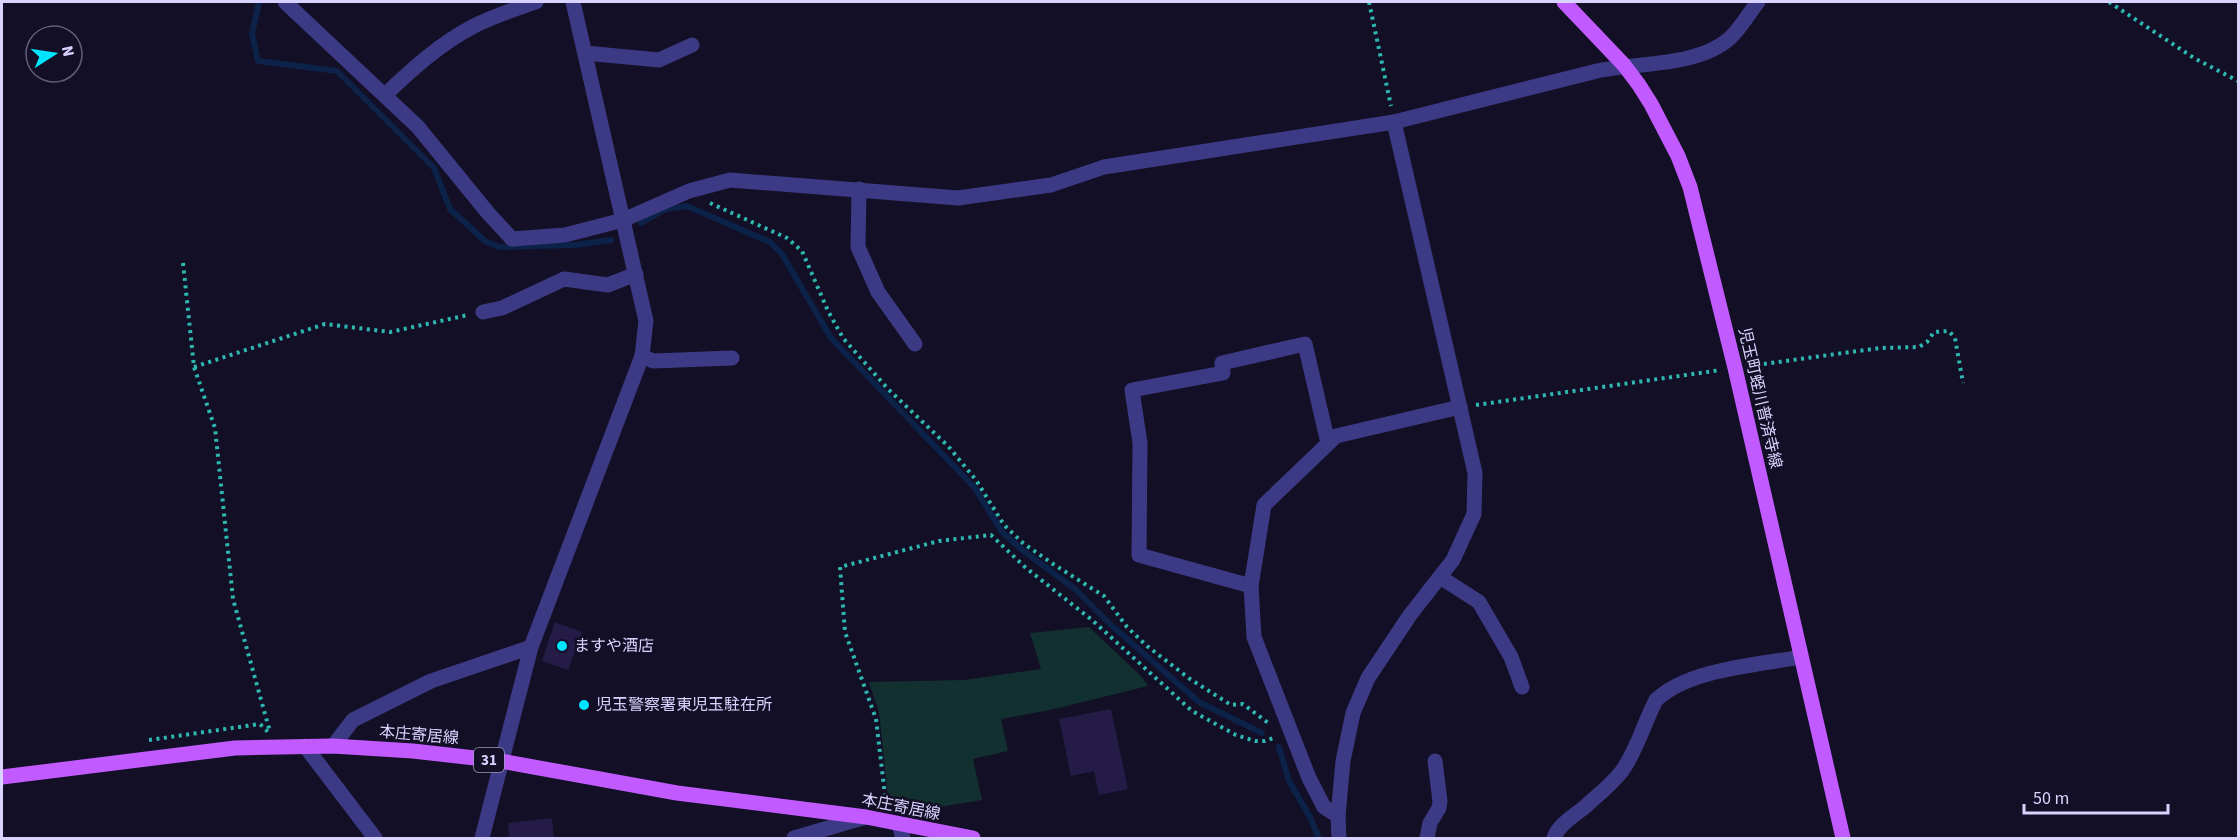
<svg xmlns="http://www.w3.org/2000/svg" width="2240" height="840" font-family="'Source Sans 3','Noto Sans JP',sans-serif">
  <rect width="100%" height="100%" fill="#130f26"/>
  <!-- green -->
  <polygon fill="#12302f" points="1089,627 1142,677 1148,686 1050,710 1001,719 1008,751 973,759 982,800 915,811 889,806 879,712 869,682 964,680 1041,669 1030,633"/>
  <g fill="none" stroke-linecap="round" stroke-linejoin="round">
    <!-- stream -->
    <g stroke="#0c2248" stroke-width="6">
      <polyline points="259,2 252,34 258,61 337,71 434,168 450,209 485,241 500,247 575,245 611,240"/>
      <polyline points="641,223 666,209 687,206 770,242 782,254 831,338 975,488 1002,532 1021,549 1075,589 1111,625 1199,702 1262,733"/>
      <polyline points="1279,747 1289,781 1310,817 1319,838"/>
    </g>
  </g>
  <!-- building -->
  <g fill="#241b47">
    <polygon points="555,622 582,632 568,670 542,661"/>
    <polygon points="1111,709 1128,789 1099,795 1094,771 1071,776 1059,719"/>
    <polygon points="552,818 554,838 509,838 508,823"/>
  </g>
  <g fill="none" stroke-linecap="round" stroke-linejoin="round">
    <!-- path -->
    <g stroke="#2fb8b0" stroke-width="4" stroke-dasharray="3 4.5" stroke-linecap="butt">
      <polyline points="1369,2 1391,106"/>
      <polyline points="2109,2 2194,58 2238,81"/>
      <polyline points="710,203 787,238 802,251 828,311 843,338 888,389 948,446 976,480 1004,525 1023,543 1053,564 1104,596 1127,627 1147,646 1190,679 1231,705 1243,704 1271,725"/>
      <polyline points="183,263 194,367 215,428 233,599 270,732"/>
      <polyline points="1749,366 1880,348 1919,347 1927,342 1934,332 1949,331 1955,338 1963,383"/>
      <polyline points="194,367 325,324 390,332 468,315"/>
      <polyline points="1476,405 1721,370"/>
      <polyline points="149,740 260,724 268,732"/>
      <polyline points="886,804 876,719 845,632 840,567 939,541 991,535 1026,568 1092,620 1192,711 1236,735 1255,741 1265,741 1276,737"/>
    </g>
    <!-- minor -->
    <g stroke="#3d3a85" stroke-width="15">
      <path d="M 285,2 L 418,127 L 488,213 L 512,239 L 565,235 L 623,220 L 689,191 L 730,180 L 958,198 L 1051,185 L 1104,167 L 1394,122 L 1597,71 C 1638,62 1698,67 1730,38 C 1741,28 1749,13 1758,2"/>
      <polyline points="585,53 659,60 692,45"/>
      <path d="M 385,95 C 412,69 441,43 474,26 C 494,16 515,9 536,2"/>
      <polyline points="859,189 858,247 878,292 915,344"/>
      <polyline points="483,312 502,308 564,279 608,285 636,274"/>
      <polyline points="642,356 653,361 732,358"/>
      <polyline points="1440,577 1479,602 1511,657 1522,687"/>
      <polyline points="1251,586 1139,555 1140,443 1132,390 1223,373 1222,363 1305,344 1328,443"/>
      <polyline points="305,746 375,838"/>
      <polyline points="333,746 353,720 431,681 531,647"/>
      <polyline points="1338,816 1324,807 1309,778 1254,637 1251,586 1264,505 1336,436 1460,407"/>
      <polyline points="899,825 903,838"/>
      <polyline points="482,838 531,647 642,356 646,321 573,2"/>
      <polyline points="794,838 866,817"/>
      <polyline points="1339,838 1338,816 1343,761 1353,713 1368,678 1410,615 1453,560 1474,514 1475,473 1394,122"/>
      <polyline points="1427,838 1430,823 1439,808 1440,801 1435,761"/>
      <path d="M 1554,838 C 1558,825 1575,815 1586,806 C 1598,795 1612,784 1622,771 C 1637,750 1644,723 1656,700 C 1688,669 1758,665 1801,657"/>
    </g>
    <!-- major -->
    <g stroke="#c25bff" stroke-width="15">
      <polyline points="1564,2 1624,65 1639,85 1651,104 1678,156 1690,187 1735,368 1843,838"/>
      <polyline points="2,777 235,748 333,746 413,751 501,761 677,793 866,817 973,838"/>
    </g>
  </g>
  <!-- markers -->
  <g fill="#00e5ff" stroke="#130f26" stroke-width="2">
    <circle cx="562" cy="646" r="6"/>
    <circle cx="584" cy="705" r="6"/>
  </g>
  <g text-anchor="middle" dominant-baseline="central" stroke-width="5" stroke-linejoin="round" paint-order="stroke">
    <!-- shield labels -->
    <rect fill="#130f26" stroke="#9e99be" stroke-width="1.5" x="474" y="748" width="30" height="24" rx="4.5"/>
    <g font-size="15" font-weight="bold" fill="#d9d4ff">
      <text x="489" y="760">31</text>
    </g>
    <!-- street labels -->
    <g font-size="16" fill="#d9d4ff" stroke="#130f26">
      <text transform="translate(1760 398) rotate(77)">児玉町蛭川普済寺線</text>
      <text transform="translate(419 735) rotate(5)">本庄寄居線</text>
      <text transform="translate(901 807) rotate(11)">本庄寄居線</text>
    </g>
    <!-- poi labels -->
    <g font-size="16" fill="#d9d4ff" stroke="#130f26" text-anchor="start">
      <text x="574" y="646">ますや酒店</text>
      <text x="596" y="705">児玉警察署東児玉駐在所</text>
    </g>
  </g>
  <!-- border -->
  <rect width="2240" height="840" fill="none" stroke="#d9d4ff" stroke-width="6"/>
  <!-- north arrow -->
  <g transform="translate(54 54) rotate(78)"><circle r="28" fill="#130f26" stroke="#625e7d" stroke-width="1.5"/>
  <path d="M0-4.5L10 22L0 15L-10 22Z" fill="#00e5ff"/>
  <text y="-9" font-size="16" font-weight="bold" text-anchor="middle" fill="#d9d4ff">N</text>
  </g>
  <!-- scale -->
  <path d="M2024 804v9h144v-9" fill="none" stroke="#d9d4ff" stroke-width="3"/>
  <text x="2033" y="804" font-size="18" fill="#d9d4ff" stroke="#130f26" stroke-width="4.5" paint-order="stroke">50 m</text>
</svg>
